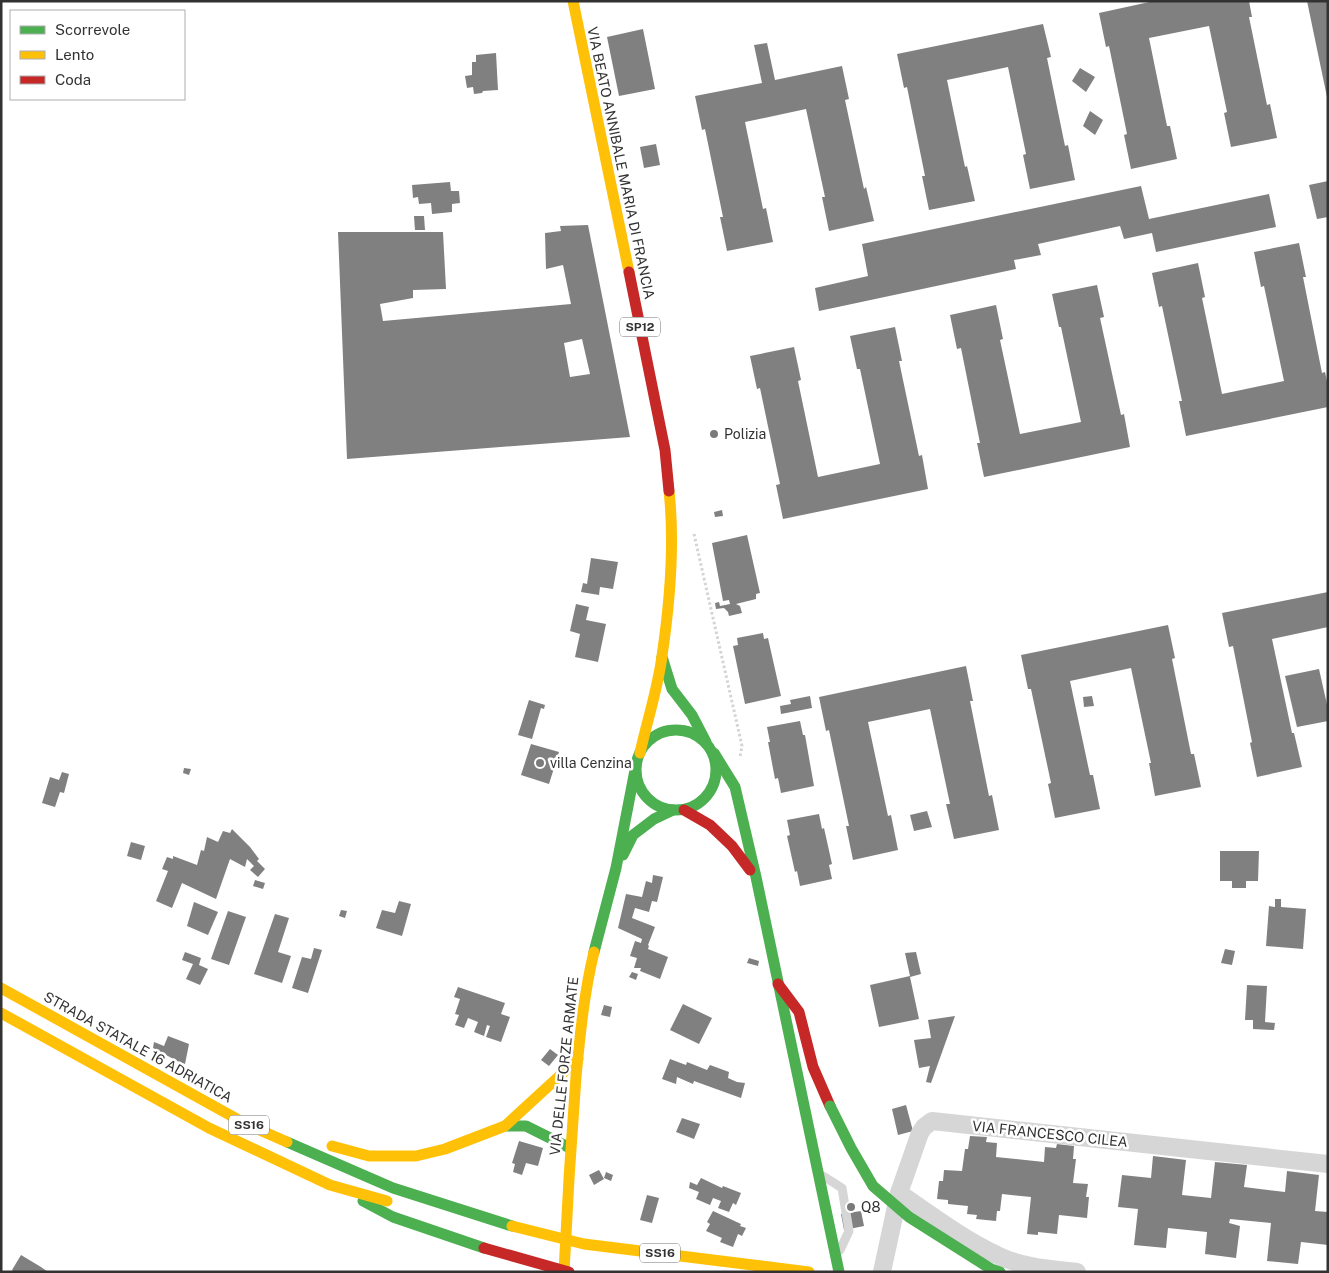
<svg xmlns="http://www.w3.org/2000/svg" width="1329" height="1273" font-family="'Public Sans',sans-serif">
  <rect width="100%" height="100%" fill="#fff"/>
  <!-- building -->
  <g fill="#808080" fill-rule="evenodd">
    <polygon points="1154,1 1249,1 1252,17 1249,17 1267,105 1270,104 1277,138 1231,147 1224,113 1227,112 1209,26 1149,38 1167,126 1170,126 1177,159 1131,169 1124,135 1127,134 1109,46 1106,47 1099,13"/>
    <polygon points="1307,1 1328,1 1328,97 1327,97"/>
    <polygon points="1043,24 1051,57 1047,58 1065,146 1068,145 1075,180 1030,189 1023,155 1026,154 1008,67 947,80 965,167 967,166 975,201 929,210 922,176 925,176 907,87 904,88 897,54"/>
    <polygon points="643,29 655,89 619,96 607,37"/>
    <polygon points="767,43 775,80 842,66 849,99 845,100 864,189 866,187 874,221 829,231 822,197 825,197 806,109 745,122 763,209 766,208 773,242 727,251 720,217 723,217 705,129 702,130 695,96 762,83 754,45"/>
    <polygon points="496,53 498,90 483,91 482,93 474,94 473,87 467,88 465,76 472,75 472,62 476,62 476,55"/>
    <polygon points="1080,68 1095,77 1086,92 1072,81"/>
    <polygon points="1090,111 1103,120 1095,135 1083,126"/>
    <polygon points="656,144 660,165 644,168 640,147"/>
    <polygon points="1328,181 1328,217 1317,219 1309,185"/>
    <polygon points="450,182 451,191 459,191 460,203 452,204 452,212 432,214 431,203 419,204 418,197 413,198 412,185"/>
    <polygon points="1141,186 1149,219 1269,194 1276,227 1156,252 1152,233 1124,239 1120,226 1038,244 1041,255 1014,260 1016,269 819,311 815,288 868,276 862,244"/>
    <polygon points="414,216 424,216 425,230 415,230"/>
    <path d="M 588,225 L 630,437 L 347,459 L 338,232 L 443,232 L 446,289 L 413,290 L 413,298 L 380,304 L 383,321 L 571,304 L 563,265 L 546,269 L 545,233 L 561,231 L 560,226 ZM 582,339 L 590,374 L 570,377 L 564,343 Z"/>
    <polygon points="1299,243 1306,277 1303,277 1322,373 1325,372 1328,386 1328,407 1186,436 1179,401 1182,401 1162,306 1159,307 1152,273 1198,263 1205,297 1202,298 1222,394 1284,381 1264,286 1261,287 1254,252"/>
    <polygon points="1097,285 1104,317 1100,318 1121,415 1124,414 1130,447 984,477 977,443 980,443 961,348 957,349 950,315 996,305 1003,339 1000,340 1020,434 1081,422 1061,327 1059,327 1052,294"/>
    <polygon points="895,327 902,361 899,361 919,456 922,455 928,489 783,519 776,485 780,484 760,388 757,389 750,356 794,347 801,380 798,381 818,477 880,464 860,369 857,369 850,336"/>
    <polygon points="722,510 723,516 715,517 714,512"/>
    <polygon points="747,535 760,593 756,594 756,599 736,604 740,606 742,613 729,616 728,612 724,608 716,609 715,603 719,602 720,606 730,604 729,600 723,601 712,543"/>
    <polygon points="591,558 618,562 613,589 600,587 599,595 581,592 583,583 587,584"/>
    <polygon points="1328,592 1328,627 1272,639 1292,733 1294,733 1302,767 1257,777 1250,743 1252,742 1233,646 1229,647 1222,613"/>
    <polygon points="576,604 589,607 586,620 606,624 598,662 575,657 580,634 570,631"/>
    <polygon points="1168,625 1175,658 1172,659 1191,754 1194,754 1201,787 1155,796 1149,763 1151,763 1131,668 1070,681 1090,775 1093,775 1100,809 1055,818 1048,784 1051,783 1031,689 1028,689 1021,655"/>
    <polygon points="763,633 764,639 768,638 781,696 745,704 733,646 738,645 737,638"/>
    <polygon points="966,666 973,701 970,701 989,796 992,795 999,830 954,839 946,804 950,804 930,709 868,722 888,816 891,815 898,850 853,860 846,826 849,826 829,730 826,731 819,697"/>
    <polygon points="1319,669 1328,709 1328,721 1297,727 1285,676"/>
    <polygon points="810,696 812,708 781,714 780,706 791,704 790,700"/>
    <polygon points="1092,696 1094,706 1084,707 1083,697"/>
    <polygon points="529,700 545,705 544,709 541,708 532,739 518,735"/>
    <polygon points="800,721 803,735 805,735 814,786 781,793 778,778 775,779 768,742 770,742 767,727"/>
    <polygon points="531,744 559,752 549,784 521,775"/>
    <polygon points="184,768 191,769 189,775 183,773"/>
    <polygon points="62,772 69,774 64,793 60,792 55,807 42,803 50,777 59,780"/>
    <polygon points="927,811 932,827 914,831 910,815"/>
    <polygon points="819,814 822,829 824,828 832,864 829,865 832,879 800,886 797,871 795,872 787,836 790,835 787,820"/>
    <polygon points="232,829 250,847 259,859 257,861 265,869 258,877 250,870 254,866 247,859 245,867 230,859 216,899 182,883 172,908 156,901 168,871 162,869 167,857 173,859 173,856 197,865 201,850 204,851 207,837 218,842 223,831 230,833"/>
    <polygon points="131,842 145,846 141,860 127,856"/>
    <polygon points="1220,851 1259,851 1258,881 1246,881 1246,888 1232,888 1232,881 1220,881"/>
    <polygon points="653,875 663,877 657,902 652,901 649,912 635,908 632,918 655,927 648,945 649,946 648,949 668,957 660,979 640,971 641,968 634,968 637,958 630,956 635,941 641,943 642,939 618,928 626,894 642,897 646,881 652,883"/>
    <polygon points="255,880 265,883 263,889 253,886"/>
    <polygon points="1275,899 1281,899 1281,907 1306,909 1303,949 1266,946 1269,906 1275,907"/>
    <polygon points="399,901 411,904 402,936 376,928 382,910 395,913"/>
    <polygon points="194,902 218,912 208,935 187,926"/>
    <polygon points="341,910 347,911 345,918 339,916"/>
    <polygon points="228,911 246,917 229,965 211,959"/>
    <polygon points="275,914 289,918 278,952 291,956 282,983 254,974"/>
    <polygon points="314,948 322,950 308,993 292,988 302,957 311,959"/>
    <polygon points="1225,949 1235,951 1232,965 1221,963"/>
    <polygon points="185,952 201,958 199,965 208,969 200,985 186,979 193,964 182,960"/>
    <polygon points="916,952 921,974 910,977 919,1019 879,1027 870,985 910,976 905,953"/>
    <polygon points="749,958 759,961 758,966 747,963"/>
    <polygon points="632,972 638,974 636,980 629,977"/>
    <polygon points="1247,985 1267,986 1265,1022 1275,1023 1274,1030 1253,1029 1253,1020 1245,1020"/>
    <polygon points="458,987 505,1003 501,1014 510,1017 501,1042 486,1037 490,1026 487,1025 484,1036 474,1032 478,1022 468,1018 464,1028 455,1025 459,1015 455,1014 460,999 454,997"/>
    <polygon points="683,1004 712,1018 699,1044 670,1030"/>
    <polygon points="604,1005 612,1007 610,1017 601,1015"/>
    <polygon points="955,1016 931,1083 926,1082 930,1066 919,1068 914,1040 931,1038 928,1020"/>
    <polygon points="168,1036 189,1044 185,1064 179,1062 153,1048 154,1042 164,1046"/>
    <polygon points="550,1049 558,1055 549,1066 541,1060"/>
    <polygon points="670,1059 686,1065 687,1062 707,1070 710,1065 729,1072 728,1078 737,1082 745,1083 741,1098 694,1081 693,1084 677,1077 676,1084 662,1079"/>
    <polygon points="906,1105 913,1131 898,1135 892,1109"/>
    <polygon points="682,1118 700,1124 694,1139 676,1132"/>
    <polygon points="970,1136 987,1137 986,1142 997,1143 996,1157 1044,1162 1045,1147 1056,1148 1057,1144 1074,1146 1073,1159 1076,1159 1073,1183 1088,1184 1086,1197 1089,1197 1087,1218 1059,1215 1057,1234 1038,1232 1038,1235 1027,1234 1031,1197 1002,1194 1000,1211 997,1211 996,1221 976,1219 977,1215 967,1214 968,1206 948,1204 948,1200 937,1199 939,1181 943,1181 944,1170 962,1171 965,1149 968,1149"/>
    <polygon points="519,1141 543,1148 538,1166 526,1163 522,1175 513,1172 515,1164 512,1163"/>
    <polygon points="1153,1156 1186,1160 1182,1195 1211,1198 1215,1162 1247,1165 1244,1187 1285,1192 1287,1171 1319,1175 1315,1211 1328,1212 1328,1245 1301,1242 1298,1264 1267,1261 1271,1223 1230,1219 1229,1223 1240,1226 1236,1258 1205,1254 1207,1232 1168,1228 1166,1248 1134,1245 1138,1209 1118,1207 1122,1175 1151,1178"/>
    <polygon points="599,1170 604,1179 594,1185 589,1175"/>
    <polygon points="606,1172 613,1175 611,1181 604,1178"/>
    <polygon points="701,1178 722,1188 723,1186 741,1193 736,1205 733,1203 729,1212 718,1208 721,1201 713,1198 710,1205 696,1199 699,1192 689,1188 690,1182 697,1185"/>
    <polygon points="647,1195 659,1198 652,1223 640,1220"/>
    <polygon points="713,1211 741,1224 740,1226 746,1228 742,1236 738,1234 733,1247 720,1242 722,1238 706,1231 710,1224 707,1222"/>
    <polygon points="861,1211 864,1226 844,1230 841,1214"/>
    <polygon points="21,1255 41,1267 48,1272 14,1272 12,1270"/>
  </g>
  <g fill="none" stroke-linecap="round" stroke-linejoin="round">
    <!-- path -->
    <polyline stroke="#d4d4d4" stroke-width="3" stroke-dasharray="2.5 2.5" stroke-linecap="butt" points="694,534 742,746 740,757"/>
    <!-- lane -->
    <polyline stroke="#d6d6d6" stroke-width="9" points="823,1176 842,1188 849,1231 840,1250"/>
    <!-- street -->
    <g stroke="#d6d6d6" stroke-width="18">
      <path d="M 899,1193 C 931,1215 963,1239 997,1255 C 1021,1267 1051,1269 1077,1272"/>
      <polyline points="882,1272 899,1193 920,1133 924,1127 932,1121 1328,1164"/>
    </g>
    <!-- fast -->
    <g stroke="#4caf50" stroke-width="11">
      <polyline points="662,657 672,689 692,715 706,742"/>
      <circle cx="676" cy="770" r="40"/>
      <polyline points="714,753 735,787 756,877 839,1272"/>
      <polyline points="623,855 633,835 654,819 673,810"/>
      <polyline points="594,952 616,868 636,765"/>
      <polyline points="505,1126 526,1126 570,1148"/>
      <polyline points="287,1142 393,1188 512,1226"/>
      <polyline points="363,1201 393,1217 484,1248"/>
    </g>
    <!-- slow -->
    <g stroke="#ffc107" stroke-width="11">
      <polyline points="573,1 629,272"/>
      <path d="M 640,753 C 647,721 658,688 662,656 C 670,602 675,545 669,491"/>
      <polyline points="1,988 246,1124 287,1142"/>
      <polyline points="1,1013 209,1128 330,1185 387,1201"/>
      <polyline points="332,1146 369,1156 416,1156 445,1149 505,1126 578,1059"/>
      <path d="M 564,1272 C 567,1207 571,1142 576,1077 C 580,1035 584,993 594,952"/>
    </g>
    <!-- jam -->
    <g stroke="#c62828" stroke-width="11">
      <polyline points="629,272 665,450 669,491"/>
      <polyline points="684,810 710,825 732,846 750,870"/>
      <polyline points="778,984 799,1012 813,1067 830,1106"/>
    </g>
    <!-- fast-bridge -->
    <polyline stroke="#4caf50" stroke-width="11" points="830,1106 851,1148 873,1186 909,1217 991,1269 1000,1272"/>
    <!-- slow-bridge -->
    <polyline stroke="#ffc107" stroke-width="11" points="512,1226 584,1244 809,1272"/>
    <!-- jam-bridge -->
    <polyline stroke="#c62828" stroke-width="11" points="484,1248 569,1272"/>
  </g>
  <!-- markers -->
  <g fill="#7a7a7a" stroke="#fff" stroke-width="2">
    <circle cx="714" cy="434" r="5"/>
    <circle cx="540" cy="763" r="5"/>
    <circle cx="851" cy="1207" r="5"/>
  </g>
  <g text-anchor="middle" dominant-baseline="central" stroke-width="5" stroke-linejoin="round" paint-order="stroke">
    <!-- shield labels -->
    <g fill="#fff" stroke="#707070" stroke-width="1">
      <rect x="620" y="317.5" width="40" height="19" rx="4"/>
      <rect x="229" y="1115.5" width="40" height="19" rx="4"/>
      <rect x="640" y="1243.5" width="40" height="19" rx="4"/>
    </g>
    <g font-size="12" font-weight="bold" fill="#323232">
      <text x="640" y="327">SP12</text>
      <text x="249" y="1125">SS16</text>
      <text x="660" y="1253">SS16</text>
    </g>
    <!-- street labels -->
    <g font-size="14" fill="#323232" stroke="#fff">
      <text transform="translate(621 163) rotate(78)">VIA BEATO ANNIBALE MARIA DI FRANCIA</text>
      <text transform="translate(138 1047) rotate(29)">STRADA STATALE 16 ADRIATICA</text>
      <text transform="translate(564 1066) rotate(-84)">VIA DELLE FORZE ARMATE</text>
      <text transform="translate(1050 1134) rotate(6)">VIA FRANCESCO CILEA</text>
    </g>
    <!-- poi labels -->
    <g font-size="14" fill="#323232" stroke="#fff" text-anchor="start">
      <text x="724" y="434">Polizia</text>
      <text x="550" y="763">villa Cenzina</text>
      <text x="861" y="1207">Q8</text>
    </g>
  </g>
  <!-- border -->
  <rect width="1329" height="1273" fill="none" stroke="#323232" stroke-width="5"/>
  <!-- legend -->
  <rect x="10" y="10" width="175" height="90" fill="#ffffff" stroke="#adadad"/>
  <rect x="20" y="26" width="25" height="8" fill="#4caf50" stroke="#adadad"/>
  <text x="55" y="35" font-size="15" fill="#323232">Scorrevole</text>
  <rect x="20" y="51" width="25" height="8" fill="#ffc107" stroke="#adadad"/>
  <text x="55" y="60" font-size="15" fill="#323232">Lento</text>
  <rect x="20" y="76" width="25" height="8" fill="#c62828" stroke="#adadad"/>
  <text x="55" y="85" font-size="15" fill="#323232">Coda</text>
</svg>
